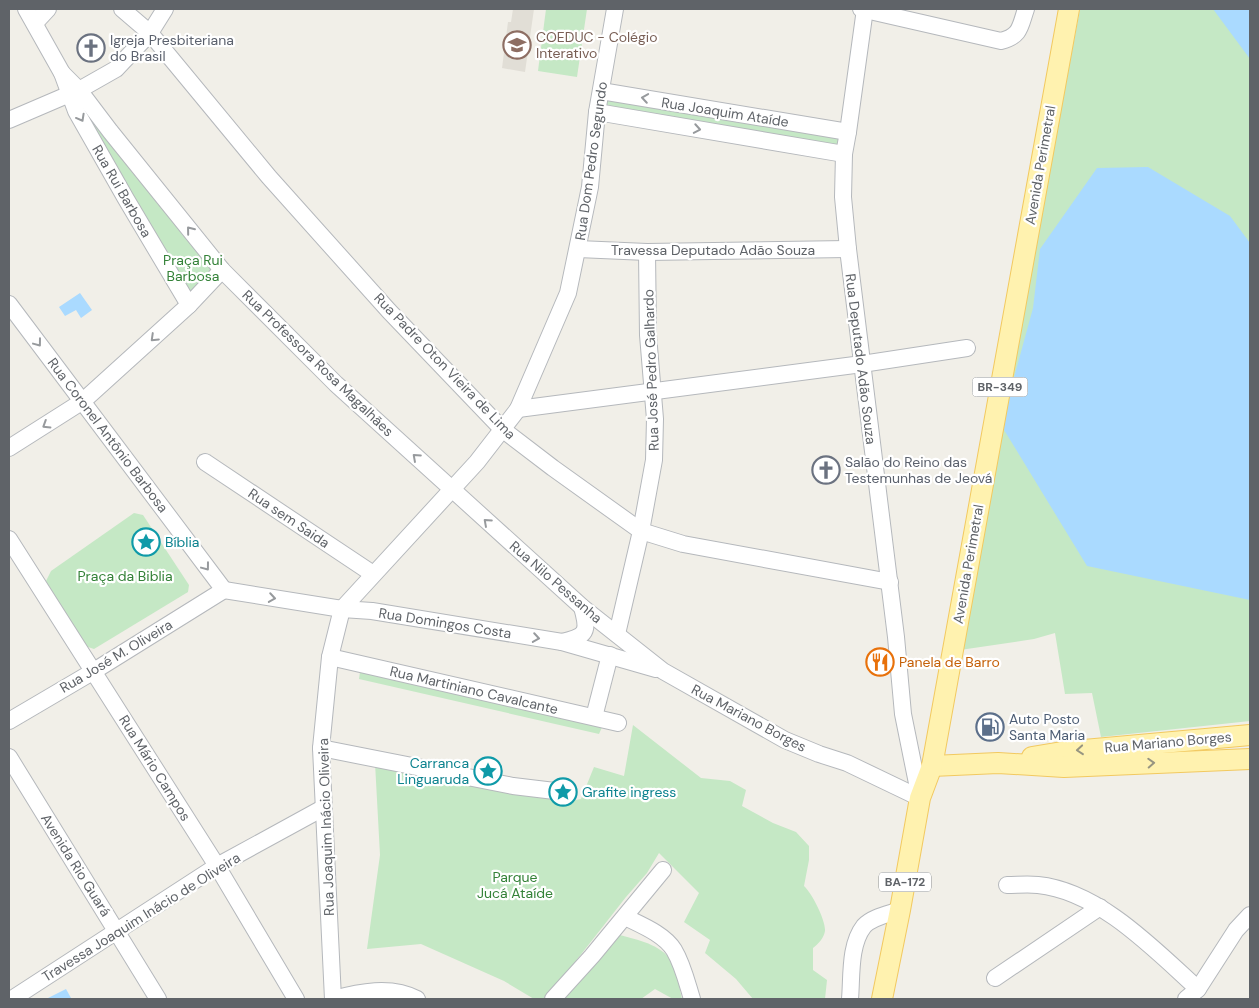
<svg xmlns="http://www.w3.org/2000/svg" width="1259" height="1008" font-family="'DM Sans',sans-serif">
  <rect width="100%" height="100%" fill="#f1efe8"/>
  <!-- education -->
  <polygon fill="#e1ded6" points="513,9 534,9 525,72 502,68 508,22 511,22"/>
  <!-- green -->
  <g fill="#c5e8c5">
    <polygon points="546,9 587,9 577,77 538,71"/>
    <polygon points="1080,9 1250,9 1250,721 1101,737 1092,693 1065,694 1055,633 1034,639 960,650"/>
    <polygon points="601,91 848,132 844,154 597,112"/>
    <polygon points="69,94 222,270 189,305"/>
    <polygon points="134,513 143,515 189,585 188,592 94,649 85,646 46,581 51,571"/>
    <polygon points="360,672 603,725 599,734 359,679"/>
    <path d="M 633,725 L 701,778 L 730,781 L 746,790 L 742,806 L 773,823 L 796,832 L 809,846 L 809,860 L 804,886 C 812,893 826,921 825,931 C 824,938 818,944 813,948 L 813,970 L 827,980 L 825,999 L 753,999 L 736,979 L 705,953 L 710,940 L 684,922 L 699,893 L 659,853 L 647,873 L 626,897 L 546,999 L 534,999 L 504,981 L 421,944 L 367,949 L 380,855 L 375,763 L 570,801 L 581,799 L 594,767 L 624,776 Z"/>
    <path d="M 616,934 C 633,939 658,943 669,958 C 677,969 679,986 682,999 L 673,999 L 655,989 L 641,999 L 563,999 Z"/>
  </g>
  <!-- water -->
  <g fill="#aadaff">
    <polygon points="1213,9 1250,9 1250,59"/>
    <polygon points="1148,167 1230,216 1250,243 1250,600 1087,566 1001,425 1033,308 1040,249 1097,168"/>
    <polygon points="80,293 92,310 81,318 76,310 65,316 59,307"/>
    <polygon points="66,989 71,998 68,999 46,999"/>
  </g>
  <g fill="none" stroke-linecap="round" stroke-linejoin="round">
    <!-- minor casing -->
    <g stroke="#b5b8bc" stroke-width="18">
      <g id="minor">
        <polyline points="26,9 62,73 76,111 126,199 189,305"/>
        <polyline points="122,9 150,33 269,177 389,311 502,429 553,468 641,531 683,544 890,582"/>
        <path d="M 861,9 L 1001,41 C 1021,36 1020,26 1026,9"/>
        <polyline points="865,9 848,132 844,154 843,197 848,249 896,637 903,714 920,798"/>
        <polyline points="35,23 48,9"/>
        <polyline points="62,73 79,90 110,131 222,270 336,384 582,607 663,671 785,740 819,754 847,763 920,798"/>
        <polyline points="601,91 848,132"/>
        <polyline points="597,112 844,154"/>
        <polyline points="9,120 79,90 116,69 150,33 165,9"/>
        <polyline points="578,249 647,252 848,249"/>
        <polyline points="9,304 224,590"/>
        <polyline points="518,409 862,364 967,348"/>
        <polyline points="9,448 83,401 189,305 222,270"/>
        <polyline points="205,462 373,574"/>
        <polyline points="9,539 217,866 296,999"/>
        <polyline points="224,590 342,609 372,611 562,642 656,669"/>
        <polyline points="617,634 641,531 654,460 655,419 648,335 647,252"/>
        <path d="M 562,642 C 587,636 589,632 582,607"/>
        <polyline points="330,657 618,723"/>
        <polyline points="594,717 610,655"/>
        <polyline points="9,721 94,671 224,590"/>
        <polyline points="321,748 513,786 563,792"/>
        <polyline points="9,757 158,999"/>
        <path d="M 1007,885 C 1017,885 1028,884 1038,885 C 1099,891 1155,950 1198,989"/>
        <path d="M 625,917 C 641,925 664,934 674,950 C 683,965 687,983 692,999"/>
        <polyline points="995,978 1100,907"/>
        <polyline points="12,999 217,866 323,808"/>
        <polyline points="333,999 321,748 330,657 342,609 477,462 518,409 568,293 590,187 597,112 615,9"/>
        <path d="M 333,999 C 359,992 391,985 417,999"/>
        <polyline points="553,999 592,956 663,870"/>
        <path d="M 850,999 C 852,977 849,945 864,926 C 872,917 889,914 900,910"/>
        <polyline points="1186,999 1198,989 1236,930 1250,915"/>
      </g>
    </g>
    <!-- major casing -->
    <g stroke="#f2c960" stroke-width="22">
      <g id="major">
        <polyline points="1032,757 1062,752 1250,735"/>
        <polyline points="932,766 998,763 1064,767 1250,759"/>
        <polyline points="882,999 900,910 920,798 932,766 1069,9"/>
      </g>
    </g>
    <!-- minor -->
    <use href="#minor" stroke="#fff" stroke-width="16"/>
    <!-- major -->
    <use href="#major" stroke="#fff2af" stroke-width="20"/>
  </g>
  <!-- one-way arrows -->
  <defs><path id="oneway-chevron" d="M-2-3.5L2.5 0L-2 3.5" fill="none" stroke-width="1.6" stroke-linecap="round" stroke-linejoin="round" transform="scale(1.25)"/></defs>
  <g stroke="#979a9d">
    <use href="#oneway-chevron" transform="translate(645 98) rotate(-171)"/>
    <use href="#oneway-chevron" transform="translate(81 118) rotate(61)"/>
    <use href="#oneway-chevron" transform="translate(697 129) rotate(10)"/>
    <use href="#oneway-chevron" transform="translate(190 230) rotate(-129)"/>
    <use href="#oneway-chevron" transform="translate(154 338) rotate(136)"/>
    <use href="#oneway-chevron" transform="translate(38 343) rotate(53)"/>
    <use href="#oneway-chevron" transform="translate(46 425) rotate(148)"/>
    <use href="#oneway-chevron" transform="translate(416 457) rotate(-138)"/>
    <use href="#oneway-chevron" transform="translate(487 522) rotate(-138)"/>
    <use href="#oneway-chevron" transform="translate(206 567) rotate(53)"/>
    <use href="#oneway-chevron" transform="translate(272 598) rotate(9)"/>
    <use href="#oneway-chevron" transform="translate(536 638) rotate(9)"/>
  </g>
  <g stroke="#979581">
    <use href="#oneway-chevron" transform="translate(1080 750) rotate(175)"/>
    <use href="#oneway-chevron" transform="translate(1151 763) rotate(-3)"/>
  </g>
  <!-- icons -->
  <defs>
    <g id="school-ring" transform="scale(1.4375)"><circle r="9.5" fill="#fff" stroke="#8d6e63" stroke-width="1.5"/><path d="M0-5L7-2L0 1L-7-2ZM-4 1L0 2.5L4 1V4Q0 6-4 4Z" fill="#8d6e63"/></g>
    <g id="church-ring" transform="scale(1.4375)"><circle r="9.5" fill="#fff" stroke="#6b7280" stroke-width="1.5"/><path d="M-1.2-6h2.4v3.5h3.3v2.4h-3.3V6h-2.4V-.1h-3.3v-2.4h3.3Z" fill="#6b7280"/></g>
    <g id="sight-ring" transform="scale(1.4375)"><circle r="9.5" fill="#fff" stroke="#0f9aa8" stroke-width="1.5"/><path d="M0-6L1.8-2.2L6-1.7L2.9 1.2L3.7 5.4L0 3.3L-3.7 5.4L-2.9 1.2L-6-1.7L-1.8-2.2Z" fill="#0f9aa8"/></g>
    <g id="restaurant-ring" transform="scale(1.4375)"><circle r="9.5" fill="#fff" stroke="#e8710a" stroke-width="1.5"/><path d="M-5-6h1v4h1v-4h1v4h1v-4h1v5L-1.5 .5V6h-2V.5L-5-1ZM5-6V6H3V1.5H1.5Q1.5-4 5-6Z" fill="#e8710a"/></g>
    <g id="fuel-ring" transform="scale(1.4375)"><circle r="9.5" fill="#fff" stroke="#5c6f8a" stroke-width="1.5"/><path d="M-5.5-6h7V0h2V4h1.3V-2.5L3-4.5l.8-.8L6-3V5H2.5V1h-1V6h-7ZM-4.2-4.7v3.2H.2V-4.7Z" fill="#5c6f8a"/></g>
  </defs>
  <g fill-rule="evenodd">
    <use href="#school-ring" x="517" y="45"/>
    <use href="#church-ring" x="91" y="48"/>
    <use href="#church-ring" x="826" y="470"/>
    <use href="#sight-ring" x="146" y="542"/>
    <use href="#restaurant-ring" x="880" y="662"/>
    <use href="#fuel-ring" x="990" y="727"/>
    <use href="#sight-ring" x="488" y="771"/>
    <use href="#sight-ring" x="563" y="792"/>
  </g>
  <g text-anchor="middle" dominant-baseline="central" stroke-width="4.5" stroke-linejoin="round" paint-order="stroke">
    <!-- shield labels -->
    <g fill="#fff" stroke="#8f9295" stroke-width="1">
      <rect x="972.5" y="377.5" width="55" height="19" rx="4"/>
      <rect x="879" y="872.5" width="52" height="19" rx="4"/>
    </g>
    <g font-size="12" font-weight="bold" fill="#5f6368">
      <text x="1000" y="387">BR-349</text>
      <text x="905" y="882">BA-172</text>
    </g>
    <!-- education labels -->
    <g font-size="14" fill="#785e54" stroke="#fff" text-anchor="start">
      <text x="536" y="37">COEDUC - Colégio<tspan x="536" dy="16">Interativo</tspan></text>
    </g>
    <!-- worship labels -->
    <g font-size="14" fill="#5b616d" stroke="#fff" text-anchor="start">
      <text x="110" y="40">Igreja Presbiteriana<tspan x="110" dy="16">do Brasil</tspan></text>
      <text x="845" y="462">Salão do Reino das<tspan x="845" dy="16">Testemunhas de Jeová</tspan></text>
    </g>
    <!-- street labels -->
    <g font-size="14" fill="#5f6368" stroke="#fff">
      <text transform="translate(725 112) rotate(9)">Rua Joaquim Ataíde</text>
      <text transform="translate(591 161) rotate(-82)">Rua Dom Pedro Segundo</text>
      <text transform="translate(1040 165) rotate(-80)">Avenida Perimetral</text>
      <text transform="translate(122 191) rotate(60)">Rua Rui Barbosa</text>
      <text x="713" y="250">Travessa Deputado Adão Souza</text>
      <text transform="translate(861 359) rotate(83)">Rua Deputado Adão Souza</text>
      <text transform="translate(318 363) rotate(44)">Rua Professora Rosa Magalhães</text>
      <text transform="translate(445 366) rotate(46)">Rua Padre Oton Vieira de Lima</text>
      <text transform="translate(651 370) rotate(-92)">Rua José Pedro Galhardo</text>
      <text transform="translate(108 435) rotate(53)">Rua Coronel Antônio Barbosa</text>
      <text transform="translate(289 518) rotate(34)">Rua sem Saida</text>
      <text transform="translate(968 564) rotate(-80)">Avenida Perimetral</text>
      <text transform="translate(556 582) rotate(41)">Rua Nilo Pessanha</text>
      <text transform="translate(445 623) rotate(9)">Rua Domingos Costa</text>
      <text transform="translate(116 656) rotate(-31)">Rua José M. Oliveira</text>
      <text transform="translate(474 690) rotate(13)">Rua Martiniano Cavalcante</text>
      <text transform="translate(749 718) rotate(28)">Rua Mariano Borges</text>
      <text transform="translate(1168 742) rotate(-5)">Rua Mariano Borges</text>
      <text transform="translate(155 768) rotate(58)">Rua Mário Campos</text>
      <text transform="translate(326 827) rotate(-92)">Rua Joaquim Inácio Oliveira</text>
      <text transform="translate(76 865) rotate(58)">Avenida Rio Guará</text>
      <text transform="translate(141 917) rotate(-32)">Travessa Joaquim Inácio de Oliveira</text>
    </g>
    <!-- park labels -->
    <g font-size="14" fill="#348238" stroke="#fff">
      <text x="193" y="260">Praça Rui<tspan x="193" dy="16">Barbosa</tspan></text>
      <text x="125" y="576">Praça da Biblia</text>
      <text x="515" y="877">Parque<tspan x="515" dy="16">Jucá Ataíde</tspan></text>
    </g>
    <!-- culture labels -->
    <g font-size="14" fill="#0d838f" stroke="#fff" text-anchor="start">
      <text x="165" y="542">Bíblia</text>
      <text x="469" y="763" text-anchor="end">Carranca<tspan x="469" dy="16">Linguaruda</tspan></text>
      <text x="582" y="792">Grafite ingress</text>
    </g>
    <!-- food labels -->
    <g font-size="14" fill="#c56008" stroke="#fff" text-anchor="start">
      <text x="899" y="662">Panela de Barro</text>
    </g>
    <!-- service labels -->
    <g font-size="14" fill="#4e5e75" stroke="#fff" text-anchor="start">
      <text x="1009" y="719">Auto Posto<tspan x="1009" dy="16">Santa Maria</tspan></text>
    </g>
  </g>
  <!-- border -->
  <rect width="1259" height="1008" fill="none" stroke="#5f6368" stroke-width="20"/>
</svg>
